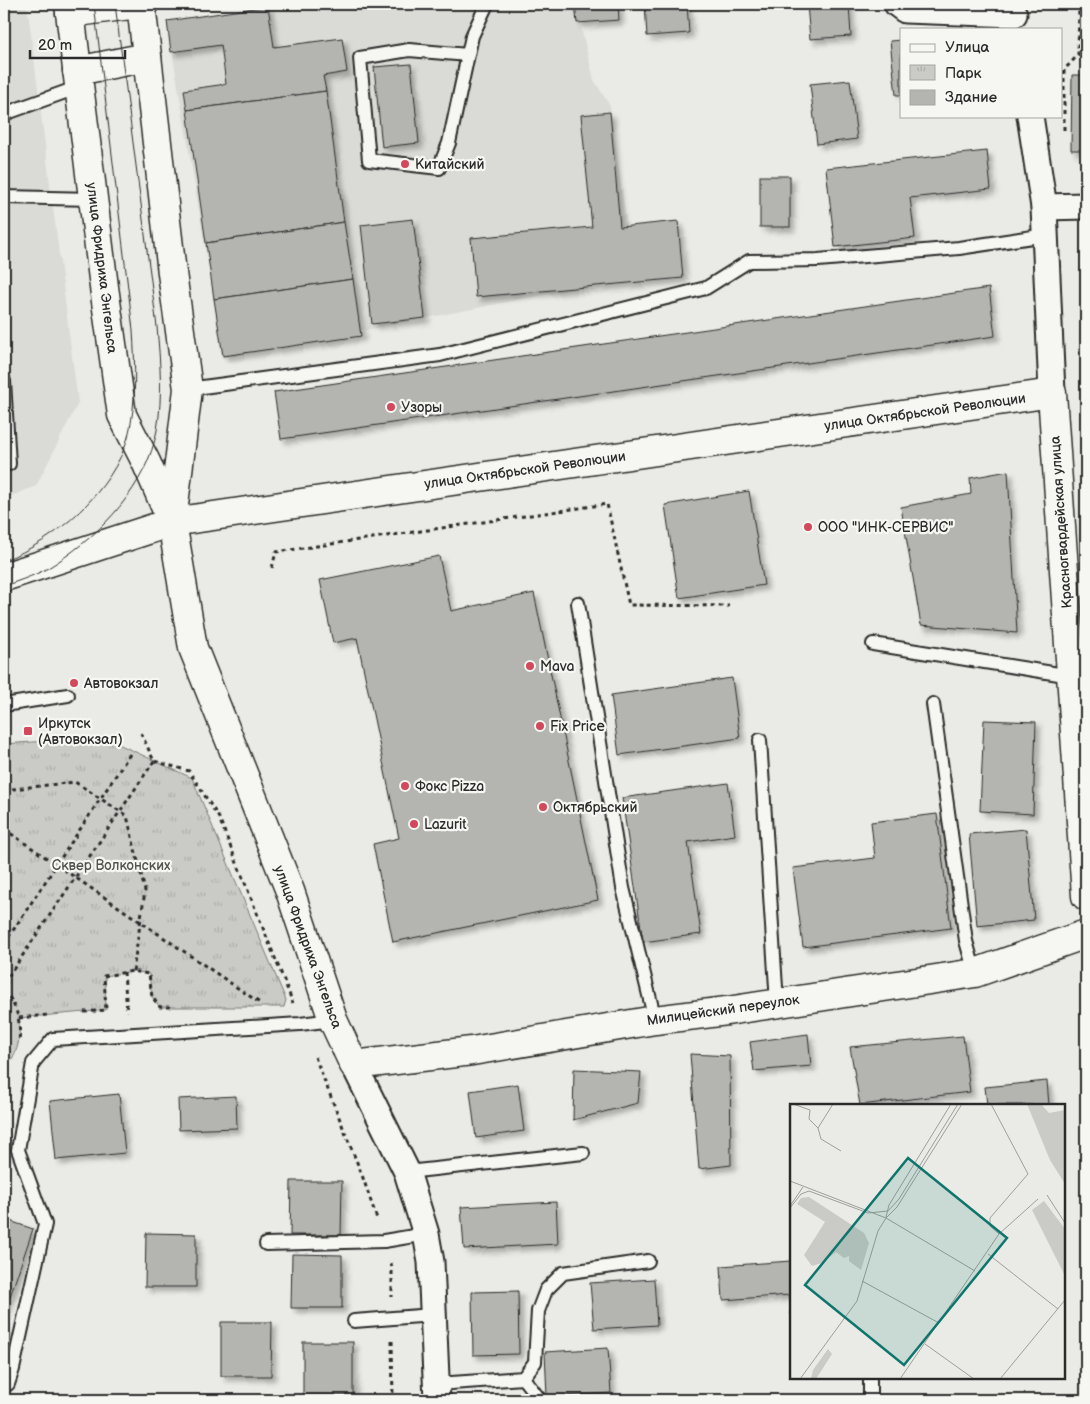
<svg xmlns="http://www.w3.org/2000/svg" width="1090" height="1404" font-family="'Balsamiq Sans',sans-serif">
  <defs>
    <pattern id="park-tufts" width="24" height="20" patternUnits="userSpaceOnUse" patternTransform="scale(1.25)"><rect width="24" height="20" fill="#cacac7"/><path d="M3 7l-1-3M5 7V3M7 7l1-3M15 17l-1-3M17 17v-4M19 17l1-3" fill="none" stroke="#aeaeab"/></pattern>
    <filter id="shadow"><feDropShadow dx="4.5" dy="4.5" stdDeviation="2.5" flood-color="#0004"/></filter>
  </defs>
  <rect width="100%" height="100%" fill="#eaeae6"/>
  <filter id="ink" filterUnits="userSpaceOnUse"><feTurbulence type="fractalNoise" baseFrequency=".02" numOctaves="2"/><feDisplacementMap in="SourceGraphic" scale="10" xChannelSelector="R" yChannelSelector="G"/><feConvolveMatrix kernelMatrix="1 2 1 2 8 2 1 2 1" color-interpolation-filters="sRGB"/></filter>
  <g filter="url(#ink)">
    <!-- built -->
    <g fill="#dadad6">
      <polygon points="4,4 27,4 78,403 36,486 4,499"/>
      <polygon points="291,4 575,4 594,80 610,106 627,226 676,269 222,358 214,299 167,21"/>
    </g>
    <!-- park -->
    <path fill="url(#park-tufts)" stroke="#7a7a79" d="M 103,737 L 192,778 L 286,1000 L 284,1007 L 160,1007 L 152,997 L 149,974 L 133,971 L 105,976 L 106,1010 L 19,1018 C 20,1032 20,1045 13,1057 C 9,1064 5,1068 4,1075 L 4,744 Z"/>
    <!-- building -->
    <g fill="#b4b4b1" stroke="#2b2b2b" filter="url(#shadow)">
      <polygon points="575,4 618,4 619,20 577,23"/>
      <polygon points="645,4 687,4 689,33 647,36"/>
      <polygon points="807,4 849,4 851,36 810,39"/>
      <polygon points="268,6 274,47 342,38 347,72 323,76 326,91 187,110 184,90 226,84 221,45 171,52 167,21"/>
      <polygon points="901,40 901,95 896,95 890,41"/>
      <polygon points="411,64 419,143 382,147 374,67"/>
      <polygon points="1072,75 1086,75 1086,150 1071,150"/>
      <polygon points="850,80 857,139 817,144 810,84"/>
      <polygon points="326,91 344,222 206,243 187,110"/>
      <polygon points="610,112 620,227 678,221 683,278 476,297 471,238 592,227 581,115"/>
      <polygon points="987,151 991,189 910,198 915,238 835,247 826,168"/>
      <rect x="760" y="176" width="30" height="51"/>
      <polygon points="413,219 425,318 372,324 361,225"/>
      <polygon points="344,222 353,279 214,299 206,243"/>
      <polygon points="353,279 361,336 223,356 214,299"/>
      <polygon points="989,288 995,336 281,439 274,392"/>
      <polygon points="1008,471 1017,633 921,625 901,507 971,494 970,478"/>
      <polygon points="749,491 764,585 679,598 665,505"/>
      <polygon points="439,556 451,611 534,593 598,900 393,942 373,844 399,838 357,638 333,643 320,580"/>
      <polygon points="732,678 740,738 619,755 611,695"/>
      <polygon points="984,720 1036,722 1033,814 980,811"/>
      <polygon points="728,783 735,835 688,842 701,934 643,942 622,798"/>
      <polygon points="937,814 951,928 803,947 793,868 875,858 871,822"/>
      <polygon points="1026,829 1034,920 977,926 969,834"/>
      <polygon points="808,1034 811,1066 754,1071 750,1042"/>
      <polygon points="963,1036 970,1092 860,1105 850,1047"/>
      <polygon points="690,1054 730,1056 731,1165 699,1169"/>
      <polygon points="574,1069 641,1072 638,1103 573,1120"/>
      <polygon points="1047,1081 1049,1105 987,1105 985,1087"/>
      <polygon points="518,1084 524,1131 476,1138 470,1091"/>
      <polygon points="119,1094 125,1153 56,1160 50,1101"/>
      <polygon points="236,1096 237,1128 179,1130 178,1099"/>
      <polygon points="291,1181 342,1181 341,1235 290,1235"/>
      <polygon points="556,1202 558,1244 464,1249 461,1207"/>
      <polygon points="4,1219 33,1229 4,1314"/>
      <polygon points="146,1233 196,1234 196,1287 145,1287"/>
      <polygon points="292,1254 342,1255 342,1308 291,1308"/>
      <polygon points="791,1261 791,1314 790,1295 723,1300 721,1266"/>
      <polygon points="654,1279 657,1325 594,1329 590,1283"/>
      <polygon points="518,1291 519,1354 473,1355 472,1292"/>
      <polygon points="221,1322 272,1322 271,1376 221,1376"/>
      <rect x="303" y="1342" width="50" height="54"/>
      <polygon points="608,1348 611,1393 547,1397 545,1352"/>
    </g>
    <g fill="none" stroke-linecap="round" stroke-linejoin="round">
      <!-- lane casing -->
      <g stroke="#2b2b2b" stroke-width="16">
        <g id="lane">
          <polyline points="468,55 409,50 360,58 369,160 439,168 449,143 472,36 487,4"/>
          <polyline points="4,114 79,87"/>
          <polyline points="4,197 93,199"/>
          <polyline points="4,381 9,464"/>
          <polyline points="188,389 440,355 706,288 749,261 818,260 959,248 1046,235"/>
          <polyline points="578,603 623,888 655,1020"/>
          <polyline points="873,644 1071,676"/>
          <polyline points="933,704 966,941 975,973"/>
          <polyline points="4,705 68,695"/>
          <polyline points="760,740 777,1003"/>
          <polyline points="407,1172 583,1153"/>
          <polyline points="266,1244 384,1241 426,1234"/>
          <polyline points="354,1321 433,1315"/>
          <polyline points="523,1378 540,1400"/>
          <polyline points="8,1384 13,1369 45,1224 18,1150 33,1063 53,1039 300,1024 333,1020"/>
          <polyline points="437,1384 523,1378 535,1362 538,1311 546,1290 563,1273 648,1261"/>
          <polyline points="870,1400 870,1378"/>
        </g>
      </g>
      <!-- street casing -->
      <g stroke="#2b2b2b" stroke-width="29">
        <g id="street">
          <polyline points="897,4 905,10 1014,14"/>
          <polyline points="1030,116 1044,207 1052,393"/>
          <polyline points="1044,207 1086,206"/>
          <polyline points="354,1065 407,1172 426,1234 431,1262 437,1400"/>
        </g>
      </g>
      <!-- secondary casing -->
      <g stroke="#2b2b2b" stroke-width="31">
        <g id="secondary">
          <polyline points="69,4 104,287 122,415 146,462 172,522 193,648 290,891 333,1020 354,1065 472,1051 655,1020 727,1011 975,973 1086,934"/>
          <polyline points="141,4 172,273 188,389 172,521"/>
          <polyline points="70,13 138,4"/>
          <polyline points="77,71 147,57"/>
          <polyline points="4,577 172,522 1052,393 1086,896"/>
        </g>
      </g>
      <!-- path -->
      <g stroke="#2b2b2b" stroke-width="3" stroke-dasharray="4 4" stroke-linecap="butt">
        <polyline points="1064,130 1064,70 1078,55 1079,4"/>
        <polyline points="272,568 276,552 607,504 629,605 729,606"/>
        <polyline points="141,733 154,761 189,771 219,818 293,1003"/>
        <polyline points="4,790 75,782 127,816 145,891 133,971"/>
        <polyline points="4,829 260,1003"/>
        <polyline points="4,944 132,751"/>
        <polyline points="124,972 127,1012"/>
        <polyline points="4,983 154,761"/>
        <path d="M 4,991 C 18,1006 21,1023 19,1043"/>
        <polyline points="84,1012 106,1010 104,976 133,971 149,974 152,997 160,1007 174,1007"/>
        <polyline points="19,1018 48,1015"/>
        <polyline points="315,1057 362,1175 377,1219"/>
        <polyline points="4,1069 10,1062"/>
        <polyline points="391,1263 392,1269 392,1297"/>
        <polyline points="392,1341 393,1400"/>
      </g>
      <!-- lane -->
      <use href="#lane" stroke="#f6f6f2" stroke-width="12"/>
      <!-- street -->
      <use href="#street" stroke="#f6f6f2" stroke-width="25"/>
      <!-- secondary -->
      <use href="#secondary" stroke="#f6f6f2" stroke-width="28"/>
      <!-- tram -->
      <g stroke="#2b2b2b" stroke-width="1">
        <path d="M 4,560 C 54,543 114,489 128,437 C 137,402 135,366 133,330 L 94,4"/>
        <path d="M 4,586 C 21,580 40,574 56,563 C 102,533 147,486 157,430 C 163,396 160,361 157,327 L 115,4"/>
      </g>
    </g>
  </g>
  <!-- markers -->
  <g fill="#d1495b" stroke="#f6f6f2" stroke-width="2">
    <circle cx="405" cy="164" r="5"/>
    <circle cx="391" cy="407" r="5"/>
    <circle cx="808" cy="527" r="5"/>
    <circle cx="530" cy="666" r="5"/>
    <circle cx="74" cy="683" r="5"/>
    <circle cx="540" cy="726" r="5"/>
    <rect x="23" y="726" width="10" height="10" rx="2.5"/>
    <circle cx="405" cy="786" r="5"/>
    <circle cx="543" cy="807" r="5"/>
    <circle cx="414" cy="824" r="5"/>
  </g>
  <g text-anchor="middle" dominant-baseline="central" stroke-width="4.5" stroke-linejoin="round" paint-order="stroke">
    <!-- poi labels -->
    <g font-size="14" fill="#2b2b2b" stroke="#f6f6f2" text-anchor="start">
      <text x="415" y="164">Китайский</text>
      <text x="401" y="407">Узоры</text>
      <text x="818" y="527">ООО "ИНК-СЕРВИС"</text>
      <text x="540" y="666">Mava</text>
      <text x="84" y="683">Автовокзал</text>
      <text x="38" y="723">Иркутск<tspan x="38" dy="16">(Автовокзал)</tspan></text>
      <text x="550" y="726">Fix Price</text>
      <text x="415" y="786">Фокс Pizza</text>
      <text x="553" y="807">Октябрьский</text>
      <text x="424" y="824">Lazurit</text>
    </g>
    <!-- street labels -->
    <g font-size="14" fill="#2b2b2b" stroke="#f6f6f2">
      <text transform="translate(102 268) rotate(83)">улица Фридриха Энгельса</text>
      <text transform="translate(925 412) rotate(-8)">улица Октябрьской Революции</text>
      <text transform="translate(525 470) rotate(-8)">улица Октябрьской Революции</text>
      <text transform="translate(1061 522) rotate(-94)">Красногвардейская улица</text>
      <text transform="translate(308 947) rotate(70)">улица Фридриха Энгельса</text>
      <text transform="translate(723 1010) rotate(-8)">Милицейский переулок</text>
    </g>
    <!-- park labels -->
    <g font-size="14" fill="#535352" stroke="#f6f6f2">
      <text x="111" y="865">Сквер Волконских</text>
    </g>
  </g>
  <!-- overview -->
  <g transform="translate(790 1104)">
    <rect width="275" height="275" fill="#eaeae6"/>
    <path d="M 237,0 L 251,0 L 259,9 L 275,6 L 275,80 L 260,56 ZM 254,97 L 275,125 L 275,172 L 242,106 Z" fill="#cacac7"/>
    <path d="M 19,93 L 74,129 L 79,139 L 71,166 L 59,157 L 59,152 L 54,154 L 46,148 L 32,159 L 22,162 L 14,151 L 35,118 L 7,100 L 11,94 ZM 38,245 L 42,250 L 26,275 L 21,275 L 23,266 Z" fill="#cacac7"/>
    <path fill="none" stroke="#9e9e9b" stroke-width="1" d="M 3,0 L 20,6 L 19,15 L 28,24M 43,0 L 28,24 L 31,35 L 51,47M 201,0 L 238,70 L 200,114 L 200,122 L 209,130M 0,77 L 96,114M 257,91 L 275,119M 0,102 L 13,83M 0,104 L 11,90 L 19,87 L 78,109 L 98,107 L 109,95 L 168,0M 96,113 L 99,101 L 161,0M 96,114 L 107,103 L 172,0M 198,150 L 268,205M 72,177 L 149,219M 135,240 L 184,275M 10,275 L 67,197 L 88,127 L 96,114 L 185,167M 110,275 L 209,130 L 248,95M 210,275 L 275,196"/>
    <path fill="#0f766e" fill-opacity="0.15" stroke="#0f766e" stroke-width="2.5" d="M 118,54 L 217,134 L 114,261 L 15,181 Z"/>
    <rect width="275" height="275" fill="none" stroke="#2b2b2b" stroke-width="2.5"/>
  </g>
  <!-- margin -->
  <rect width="1090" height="1404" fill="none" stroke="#f6f6f2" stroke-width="20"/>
  <rect x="10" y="10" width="1070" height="1384" fill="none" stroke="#2b2b2b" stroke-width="2" filter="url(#ink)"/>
  <!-- legend -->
  <rect x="900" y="28" width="162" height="90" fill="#f6f6f2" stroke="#a5a5a2"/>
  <rect x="910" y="44" width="25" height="8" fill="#f6f6f2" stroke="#a5a5a2"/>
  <text x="945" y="52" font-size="15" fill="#2b2b2b">Улица</text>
  <rect x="910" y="65" width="25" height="15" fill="url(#park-tufts)" stroke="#a5a5a2"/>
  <text x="945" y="78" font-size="15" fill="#2b2b2b">Парк</text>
  <rect x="910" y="90" width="25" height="15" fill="#b4b4b1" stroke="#a5a5a2"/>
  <text x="945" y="102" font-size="15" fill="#2b2b2b">Здание</text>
  <!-- scale -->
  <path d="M30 50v8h95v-8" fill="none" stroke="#2b2b2b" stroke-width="2.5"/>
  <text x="38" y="50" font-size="15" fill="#2b2b2b" stroke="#f6f6f2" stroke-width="4" paint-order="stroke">20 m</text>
</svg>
